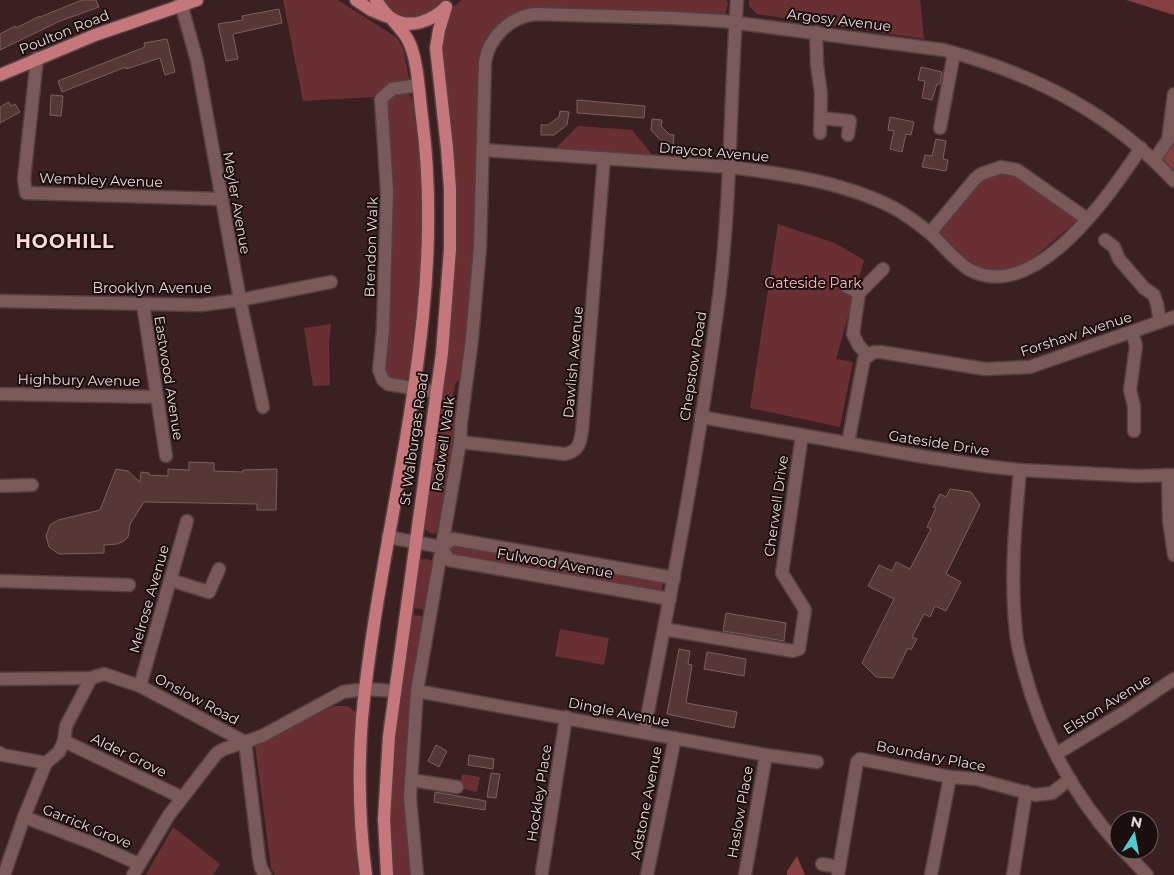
<svg xmlns="http://www.w3.org/2000/svg" width="1174" height="875" font-family="Montserrat,sans-serif">
  <rect width="100%" height="100%" fill="#3b2021"/>
  <!-- green -->
  <g fill="#6a2f33">
    <path d="M 283,0 L 338,0 L 396,37 L 403,48 L 409,78 C 397,86 384,89 373,97 L 303,101 Z"/>
    <path d="M 383,0 L 443,0 C 425,22 400,25 383,0 Z"/>
    <polygon points="462,0 727,0 728,4 723,21 523,16 486,55 483,158 465,380 456,382 453,394 463,408 445,527 434,534 428,532 419,522 450,249 436,54 448,11"/>
    <polygon points="749,0 920,0 924,39 757,14 749,6"/>
    <path d="M 407,92 L 413,99 C 418,135 422,172 422,209 C 423,264 416,320 410,375 L 402,384 L 383,380 L 386,104 L 390,95 Z"/>
    <polygon points="578,126 632,130 655,158 553,151"/>
    <polygon points="1000,171 1015,172 1079,219 1025,265 1000,270 981,268 959,254 936,232 984,176"/>
    <polygon points="778,224 835,243 864,260 836,359 853,362 840,427 750,408"/>
    <polygon points="331,324 329,342 330,385 313,386 304,328"/>
    <polygon points="453,539 664,576 661,597 449,560"/>
    <polygon points="420,559 427,559 439,563 431,611 407,607"/>
    <polygon points="406,614 430,617 412,753 417,875 387,875 385,844"/>
    <polygon points="560,629 609,638 604,665 555,656"/>
    <polygon points="334,706 348,706 362,718 366,875 275,875 271,868 255,745"/>
    <polygon points="462,774 480,777 477,792 460,788"/>
    <polygon points="173,827 220,864 213,875 146,875"/>
  </g>
  <!-- forest -->
  <g fill="#873e43">
    <polygon points="1126,0 1174,0 1174,15"/>
    <polygon points="1174,136 1174,172 1162,159"/>
    <polygon points="797,856 805,875 787,875 787,871"/>
  </g>
  <!-- building -->
  <g fill="#553738" stroke="#7e5e5e">
    <polygon points="82,0 96,0 99,7 60,21 0,50 0,34 15,26 16,28 40,16 40,17"/>
    <polygon points="279,9 282,23 233,34 238,59 226,61 218,24 243,20 242,16"/>
    <polygon points="167,39 175,72 165,75 160,58 126,69 126,67 62,92 58,81 145,47 144,43"/>
    <polygon points="921,67 942,72 940,84 937,84 932,100 922,98 925,81 918,80"/>
    <polygon points="51,95 63,96 61,116 50,115"/>
    <polygon points="577,100 645,106 644,118 577,113"/>
    <polygon points="9,102 11,106 15,104 20,112 0,123 0,107"/>
    <polygon points="560,111 569,112 567,125 554,135 541,135 541,125 548,125 559,117"/>
    <polygon points="890,117 914,122 911,135 906,134 902,152 890,149 894,131 888,130"/>
    <polygon points="652,119 662,120 661,126 669,134 674,135 673,146 665,145 651,130"/>
    <polygon points="936,139 946,141 943,159 948,160 946,171 922,167 925,155 932,156"/>
    <polygon points="189,462 214,463 214,471 243,472 243,470 277,469 276,510 257,510 257,504 144,502 130,524 128,537 124,541 117,544 104,545 104,553 59,554 49,547 46,536 50,525 58,520 100,510 116,469 128,471 140,482 141,472 149,473 149,475 168,476 168,469 189,470"/>
    <polygon points="950,489 971,492 980,505 946,574 961,582 946,611 935,606 930,617 924,614 912,637 917,639 911,650 908,648 893,678 876,677 862,663 894,599 868,586 879,565 892,571 896,562 910,569 931,529 927,527 936,508 933,507 940,494 946,497"/>
    <polygon points="726,613 786,623 784,641 723,631"/>
    <polygon points="679,649 690,651 688,664 692,665 686,703 737,712 734,728 667,714"/>
    <polygon points="707,652 746,659 744,676 704,669"/>
    <polygon points="436,745 447,751 439,767 428,761"/>
    <polygon points="469,755 494,759 493,769 468,765"/>
    <polygon points="491,773 500,774 496,798 487,797"/>
    <polygon points="435,792 486,801 485,810 434,802"/>
  </g>
  <g fill="none" stroke-linecap="round" stroke-linejoin="round">
    <!-- minor casing -->
    <g stroke="#553f40" stroke-width="15">
      <g id="minor">
        <polyline points="180,0 197,61 240,300 263,407"/>
        <polyline points="816,32 817,65 821,94 820,133"/>
        <polyline points="37,58 24,179 26,193 221,199"/>
        <polyline points="418,85 392,89 381,99 387,191 383,329 379,370 383,380 388,384 436,392"/>
        <polyline points="821,118 850,121 848,135"/>
        <polyline points="940,128 954,53"/>
        <path d="M 483,150 L 730,167 C 785,174 844,182 894,208 C 907,215 920,225 931,234 C 943,245 956,262 970,270 C 1036,304 1110,194 1141,148"/>
        <polyline points="1154,160 1168,140 1174,94"/>
        <polyline points="930,233 975,179 981,174 1001,167 1017,170 1087,219"/>
        <polyline points="1105,240 1114,247 1119,259 1144,288 1154,295 1157,304 1160,322"/>
        <polyline points="847,287 859,293"/>
        <polyline points="0,301 201,305 240,300 331,282"/>
        <polyline points="143,304 166,456"/>
        <polyline points="1132,332 1136,346 1130,390 1134,406 1134,431"/>
        <polyline points="868,355 859,346 853,334 859,293 883,269"/>
        <polyline points="0,394 157,397"/>
        <polyline points="701,417 925,457 985,466 1020,470 1138,476 1174,475"/>
        <path d="M 460,442 L 565,454 C 579,451 580,443 582,431 L 604,158"/>
        <polyline points="848,443 864,359 874,352 881,352 985,369 1030,367 1174,317"/>
        <path d="M 1020,470 C 1015,525 1010,578 1016,633 C 1017,646 1021,658 1024,670 C 1041,735 1074,796 1119,846"/>
        <polyline points="1168,475 1169,520 1174,555"/>
        <polyline points="0,486 32,485"/>
        <polyline points="388,537 441,547 453,539 674,578"/>
        <polyline points="441,547 449,560 670,599"/>
        <polyline points="170,580 209,592 219,569"/>
        <polyline points="0,581 129,585"/>
        <polyline points="664,629 775,648 793,651 799,649 805,610 782,573 802,435"/>
        <polyline points="0,679 91,678 104,674 140,686 245,742"/>
        <polyline points="140,686 187,521"/>
        <polyline points="417,691 766,755 817,762"/>
        <path d="M 644,732 C 672,588 700,443 719,297 C 731,199 730,99 737,0"/>
        <polyline points="64,741 181,797"/>
        <polyline points="245,742 259,858 261,868 265,875"/>
        <polyline points="0,753 3,755 46,763 59,752 64,741 66,726 91,678"/>
        <polyline points="1056,754 1125,712 1174,679"/>
        <polyline points="411,780 457,787"/>
        <polyline points="24,817 92,843 139,864"/>
        <polyline points="1123,850 1147,875"/>
        <polyline points="822,864 839,867"/>
        <polyline points="542,872 566,717"/>
        <polyline points="4,875 24,817 46,763"/>
        <polyline points="133,875 169,815 217,753 224,749 262,736 343,692 366,689 395,691"/>
        <path d="M 417,875 L 410,797 L 417,691 L 460,442 L 461,423 L 472,339 L 480,247 L 485,62 C 489,37 510,17 535,14 L 672,18 L 723,21 L 944,50 C 1034,74 1110,112 1174,181"/>
        <polyline points="647,875 675,738"/>
        <polyline points="745,875 766,755"/>
        <polyline points="838,875 857,762 860,759 950,777 976,779 1035,795 1052,793 1070,779"/>
        <polyline points="931,875 950,777"/>
        <polyline points="1013,875 1026,792"/>
      </g>
    </g>
    <!-- primary casing -->
    <g stroke="#553f40" stroke-width="15">
      <g id="primary">
        <polyline points="356,0 371,10 388,17"/>
        <path d="M 376,0 C 380,6 385,14 391,18 C 410,30 432,21 446,7"/>
        <polyline points="0,75 95,35 197,0"/>
        <path d="M 366,875 C 359,823 358,771 362,718 C 381,518 449,320 422,117 C 419,95 418,58 408,40 C 404,32 397,26 392,19"/>
        <polyline points="387,875 384,819 389,736 442,353 450,249 450,189 447,148 436,48 439,30 446,7"/>
      </g>
    </g>
    <!-- minor -->
    <use href="#minor" stroke="#795959" stroke-width="12"/>
    <!-- primary -->
    <use href="#primary" stroke="#c6777b" stroke-width="12"/>
  </g>
  <g text-anchor="middle" dominant-baseline="central" stroke-width="4" stroke-linejoin="round" paint-order="stroke">
    <!-- street labels -->
    <g font-size="14" fill="#ead7d7" stroke="#1a0e0e">
      <text transform="translate(839 20) rotate(7)">Argosy Avenue</text>
      <text transform="translate(64 32) rotate(-22)">Poulton Road</text>
      <text transform="translate(714 152) rotate(5)">Draycot Avenue</text>
      <text transform="translate(101 180) rotate(2)">Wembley Avenue</text>
      <text transform="translate(237 203) rotate(80)">Meyler Avenue</text>
      <text transform="translate(371 247) rotate(-88)">Brendon Walk</text>
      <text x="152" y="288">Brooklyn Avenue</text>
      <text transform="translate(1076 334) rotate(-18)">Forshaw Avenue</text>
      <text transform="translate(573 362) rotate(-85)">Dawlish Avenue</text>
      <text transform="translate(693 366) rotate(-81)">Chepstow Road</text>
      <text transform="translate(169 378) rotate(81)">Eastwood Avenue</text>
      <text transform="translate(79 380) rotate(1)">Highbury Avenue</text>
      <text transform="translate(414 439) rotate(-82)">St Walburgas Road</text>
      <text transform="translate(939 443) rotate(9)">Gateside Drive</text>
      <text transform="translate(443 444) rotate(-82)">Rodwell Walk</text>
      <text transform="translate(776 506) rotate(-82)">Cherwell Drive</text>
      <text transform="translate(555 563) rotate(10)">Fulwood Avenue</text>
      <text transform="translate(149 599) rotate(-74)">Melrose Avenue</text>
      <text transform="translate(197 699) rotate(28)">Onslow Road</text>
      <text transform="translate(1107 704) rotate(-32)">Elston Avenue</text>
      <text transform="translate(619 712) rotate(11)">Dingle Avenue</text>
      <text transform="translate(129 755) rotate(26)">Alder Grove</text>
      <text transform="translate(931 756) rotate(11)">Boundary Place</text>
      <text transform="translate(539 793) rotate(-81)">Hockley Place</text>
      <text transform="translate(646 803) rotate(-79)">Adstone Avenue</text>
      <text transform="translate(740 812) rotate(-80)">Haslow Place</text>
      <text transform="translate(87 826) rotate(22)">Garrick Grove</text>
    </g>
    <!-- park labels -->
    <g font-size="14" fill="#febabc" stroke="#1a0e0e">
      <text x="813" y="283">Gateside Park</text>
    </g>
    <!-- district labels -->
    <g font-size="19" font-weight="bold" letter-spacing="1" fill="#fed8d9" stroke="#1a0e0e">
      <text x="65" y="241">HOOHILL</text>
    </g>
  </g>
  <!-- north arrow -->
  <g transform="translate(1134 835) rotate(11)"><circle r="24" fill="#1a0e0e" stroke="#6d5e5e"/>
  <path d="M0-4L9 19L0 12L-9 19Z" fill="#52cdcf"/>
  <text y="-8" font-size="14" font-weight="bold" text-anchor="middle" fill="#ead7d7">N</text>
  </g>
</svg>
